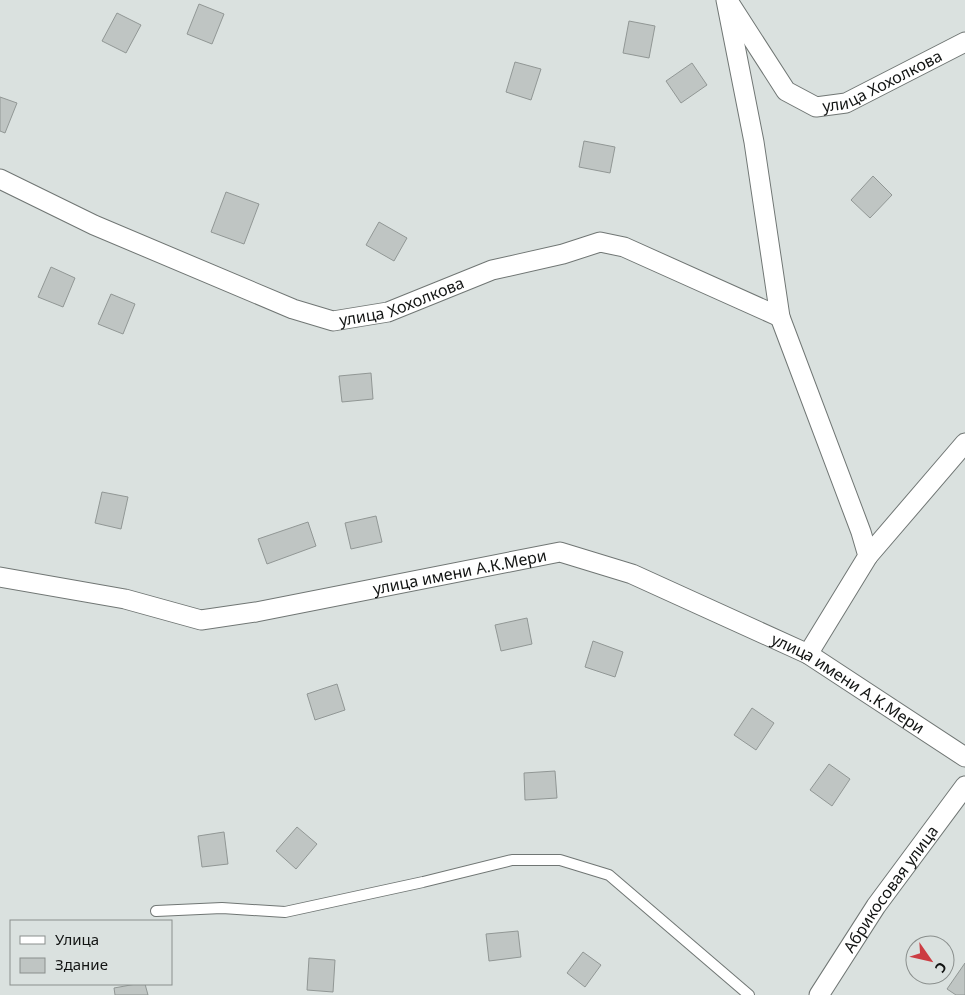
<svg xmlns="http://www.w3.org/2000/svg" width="965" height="995" font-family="'Noto Sans',sans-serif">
  <rect width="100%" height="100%" fill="#dae1df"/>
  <!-- building -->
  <g fill="#bfc5c3" stroke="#919795">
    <polygon points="199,4 224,14 212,44 187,34"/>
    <polygon points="117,13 141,25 126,53 102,41"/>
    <polygon points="629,21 655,26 649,58 623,53"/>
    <polygon points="515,62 541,69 531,100 506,92"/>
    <polygon points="692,63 707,85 681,103 666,81"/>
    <polygon points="0,97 17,103 5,133 0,131"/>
    <polygon points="584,141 615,147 610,173 579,167"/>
    <polygon points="873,176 892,195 870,218 851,200"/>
    <polygon points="226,192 259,204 244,244 211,232"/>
    <polygon points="379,222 407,238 394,261 366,245"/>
    <polygon points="51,267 75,278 63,307 38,297"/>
    <polygon points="111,294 135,304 123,334 98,324"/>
    <polygon points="371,373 373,399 342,402 339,376"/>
    <polygon points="102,492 128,497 121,529 95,523"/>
    <polygon points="376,516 382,542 351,549 345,523"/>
    <polygon points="308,522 316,546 267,564 258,539"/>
    <polygon points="527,618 532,644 501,651 495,625"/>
    <polygon points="593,641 623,652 615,677 585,667"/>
    <polygon points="337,684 345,710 315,720 307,694"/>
    <polygon points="752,708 774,723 756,750 734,735"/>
    <polygon points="829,764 850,779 832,806 810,790"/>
    <polygon points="555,771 557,798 525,800 524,773"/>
    <polygon points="297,827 317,844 296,869 276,851"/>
    <polygon points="224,832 228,864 202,867 198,836"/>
    <polygon points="518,931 521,957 489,961 486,934"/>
    <polygon points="583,952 601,965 585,987 567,973"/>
    <polygon points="309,958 335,960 333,992 307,990"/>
    <polygon points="965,963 965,995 956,995 947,989"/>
    <polygon points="136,984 145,984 148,995 115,995 114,988"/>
  </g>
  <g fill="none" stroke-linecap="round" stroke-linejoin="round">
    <!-- lane casing -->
    <g stroke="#707674" stroke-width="12">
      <polyline id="lane" points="156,911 222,908 285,912 423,882 512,860 560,860 609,875 749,995"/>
    </g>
    <!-- street casing -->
    <g stroke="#707674" stroke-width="21">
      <g id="street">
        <polyline points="726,0 754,142 780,317 861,532 868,556 808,654"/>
        <path id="s1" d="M 730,4 L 786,91 L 816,107 L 846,103 L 965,42"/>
        <path id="s2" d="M 0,179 L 94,225 L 293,309 L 333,321 L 388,312 L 492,270 L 563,254 L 600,242 L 624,247 L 780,317"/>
        <polyline points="868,556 965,443"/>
        <path id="s3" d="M 0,577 L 125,599 L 201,620 L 256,612 L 560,552 L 632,574 L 808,654 L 965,757"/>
        <path id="s4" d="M 819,995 L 876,906 L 965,786"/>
      </g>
    </g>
    <!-- lane -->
    <use href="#lane" stroke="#fff" stroke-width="10"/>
    <!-- street -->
    <use href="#street" stroke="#fff" stroke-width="19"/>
  </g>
  <g text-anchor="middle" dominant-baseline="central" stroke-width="5" stroke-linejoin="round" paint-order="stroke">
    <!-- street labels -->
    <g font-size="16" fill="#121413" stroke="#dae1df">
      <text stroke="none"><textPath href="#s1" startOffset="209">улица Хохолкова</textPath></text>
      <text stroke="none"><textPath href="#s2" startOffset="434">улица Хохолкова</textPath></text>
      <text stroke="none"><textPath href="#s3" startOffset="469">улица имени А.К.Мери</textPath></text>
      <text stroke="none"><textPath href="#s3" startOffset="889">улица имени А.К.Мери</textPath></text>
      <text stroke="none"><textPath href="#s4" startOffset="128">Абрикосовая улица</textPath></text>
    </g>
  </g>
  <!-- legend -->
  <rect x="10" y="920" width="162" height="65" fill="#dae1df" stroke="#8a8f8d"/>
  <rect x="20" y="936" width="25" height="8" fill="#ffffff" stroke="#8a8f8d"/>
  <text x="55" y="945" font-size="15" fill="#121413">Улица</text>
  <rect x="20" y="958" width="25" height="15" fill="#bfc5c3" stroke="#8a8f8d"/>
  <text x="55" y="970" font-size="15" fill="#121413">Здание</text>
  <!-- north arrow -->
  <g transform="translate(930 960) rotate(124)"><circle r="24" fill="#dae1df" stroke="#8a8f8d"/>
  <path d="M0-4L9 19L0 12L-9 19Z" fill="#cc3d43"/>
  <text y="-8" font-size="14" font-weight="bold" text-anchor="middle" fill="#121413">С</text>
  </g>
</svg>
